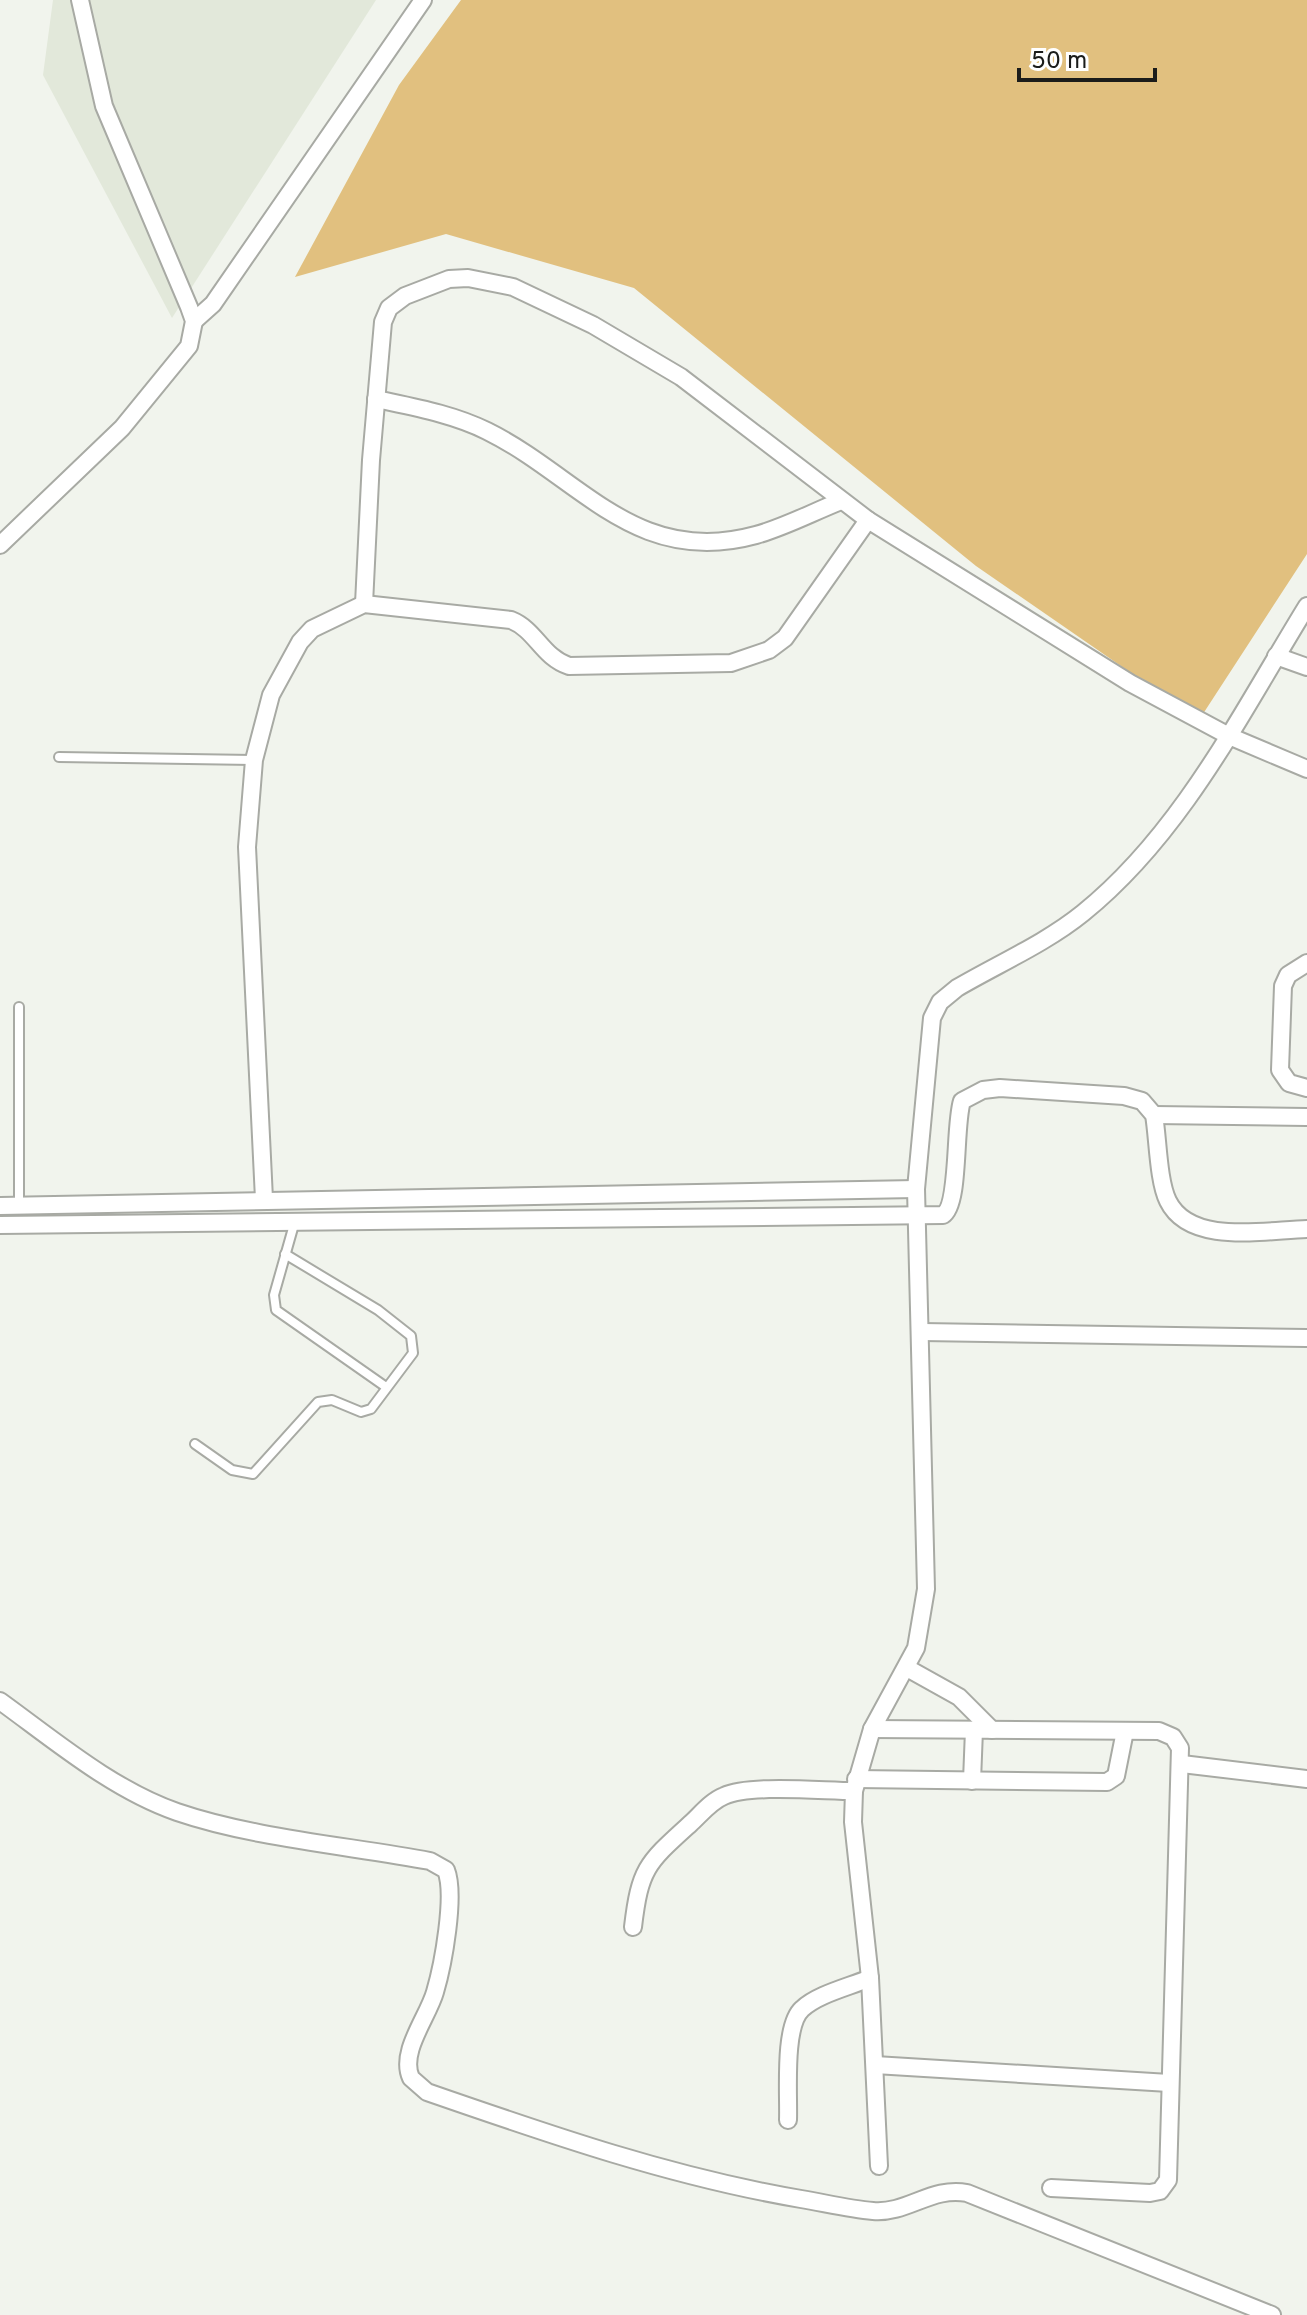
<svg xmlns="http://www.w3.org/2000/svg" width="1307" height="2315" font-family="Overpass,sans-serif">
  <rect width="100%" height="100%" fill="#f1f4ed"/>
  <!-- built -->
  <polygon fill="#e2e8da" points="53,0 376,0 172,318 43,75"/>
  <!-- forest -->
  <polygon fill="#e1c07f" points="461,0 1307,0 1307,554 1199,720 976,566 634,288 446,234 295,277 399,85"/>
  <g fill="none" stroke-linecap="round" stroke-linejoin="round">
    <!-- lane casing -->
    <g stroke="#a8aaa4" stroke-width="12">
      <g id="lane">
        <polyline points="59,757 253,760"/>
        <polyline points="19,1208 19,1007"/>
        <polyline points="295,1221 274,1295 276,1310 386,1387"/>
        <polyline points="195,1444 232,1470 253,1474 318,1402 332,1400 361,1412 371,1409 413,1353 411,1336 378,1310 285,1254"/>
      </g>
    </g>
    <!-- street casing -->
    <g stroke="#a8aaa4" stroke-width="20">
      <g id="street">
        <polyline points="194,321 213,304 423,0"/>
        <path d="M 376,399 C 413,407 453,414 487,431 C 580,477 636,568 756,535 C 785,527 813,512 841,501"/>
        <polyline points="0,545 122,428 189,346 194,321 189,307 104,106 80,0"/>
        <polyline points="364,604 371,460 383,322 389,308 405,296 449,279 468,278 513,287 593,325 681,377 868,520 1130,683 1229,736 1307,769"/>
        <polyline points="1276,656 1307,667"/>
        <polyline points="1307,963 1288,975 1283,986 1280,1070 1289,1083 1307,1088"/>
        <polyline points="1154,1115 1307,1117"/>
        <path d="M 264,1199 L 247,847 L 254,760 L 271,695 L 300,642 L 312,629 L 364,604 L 511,620 C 536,630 542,657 569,666 L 731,663 L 769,650 L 785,638 L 868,520"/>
        <polyline points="0,1206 916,1189"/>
        <path d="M 0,1225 L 943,1215 C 960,1205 954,1125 962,1101 L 983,1090 L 1000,1088 L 1124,1096 L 1142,1101 L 1154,1115 C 1158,1138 1158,1181 1168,1201 C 1190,1246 1266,1230 1307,1229"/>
        <polyline points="922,1332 1307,1338"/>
        <polyline points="907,1668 959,1697 992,1730"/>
        <path d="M 0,1701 C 54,1740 113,1790 177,1812 C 253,1838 350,1846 430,1861 L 446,1870 C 456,1895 443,1965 435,1992 C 428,2017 399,2052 411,2078 L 427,2092 C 551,2135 672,2177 801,2199 C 825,2203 849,2209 873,2211 C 907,2214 932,2186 967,2193 L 1272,2315"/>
        <polyline points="872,1729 1159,1731 1173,1737 1180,1748 1168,2180 1160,2191 1150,2193 1051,2188"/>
        <polyline points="1182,1764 1307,1779"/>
        <polyline points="856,1779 1107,1782 1116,1776 1125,1731"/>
        <polyline points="972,1781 974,1730"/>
        <path d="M 633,1927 C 640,1868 647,1863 690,1824 C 700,1815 711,1801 724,1796 C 750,1784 822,1791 854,1791"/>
        <polyline points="875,2065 1169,2083"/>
        <path d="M 788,2120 C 789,2095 783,2026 802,2009 C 818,1994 849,1987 870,1978"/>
        <path d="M 879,2166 L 870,1978 L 853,1822 L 854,1791 L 872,1729 L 916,1648 L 926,1589 L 916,1189 L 932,1018 L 940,1002 L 957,988 C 998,964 1046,943 1083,913 C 1182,833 1241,713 1307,606"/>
      </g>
    </g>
    <!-- lane -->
    <use href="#lane" stroke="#fff" stroke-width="8"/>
    <!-- street -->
    <use href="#street" stroke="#fff" stroke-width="16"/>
  </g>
  <!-- scale -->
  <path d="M1019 68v12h136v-12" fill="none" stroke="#1b1c1a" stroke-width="4"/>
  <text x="1031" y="68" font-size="24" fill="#1b1c1a" stroke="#ffffff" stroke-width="6" paint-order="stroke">50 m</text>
</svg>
